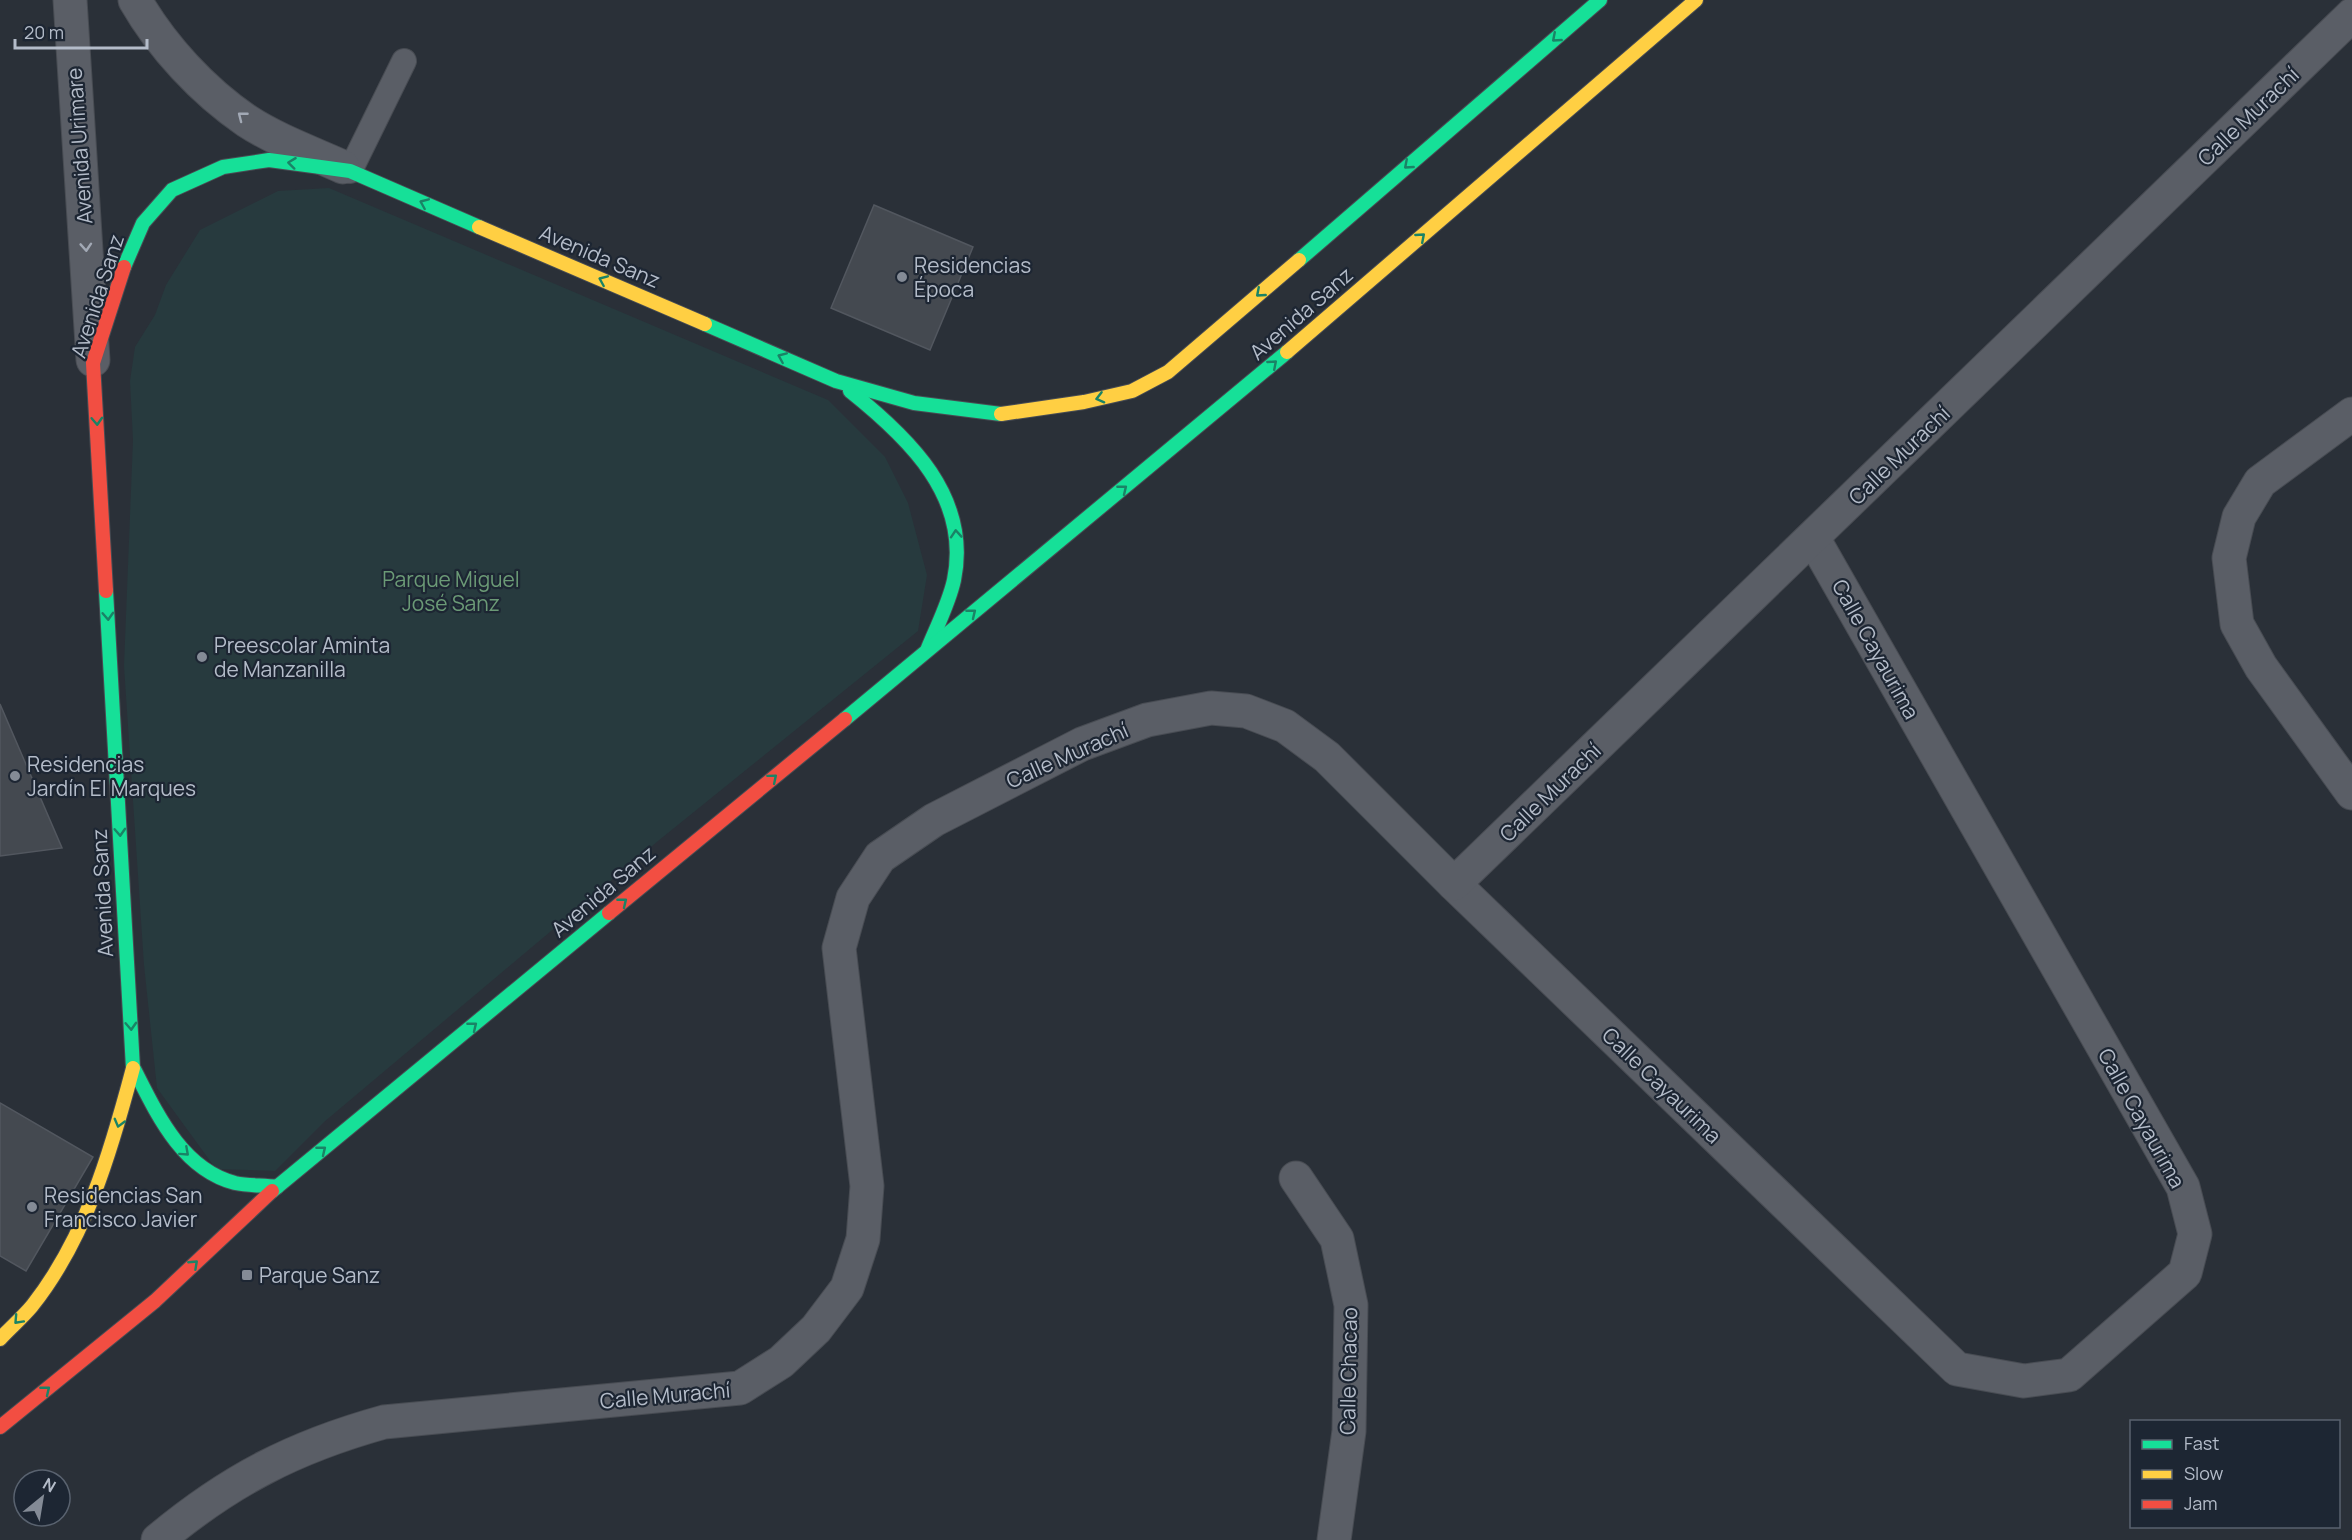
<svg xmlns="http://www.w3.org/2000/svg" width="2352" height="1540" font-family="Manrope,sans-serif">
  <rect width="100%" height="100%" fill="#2a3038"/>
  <!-- green -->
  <polygon fill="#273a3e" points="329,188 828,400 885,457 908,503 927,575 918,631 658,841 324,1122 275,1171 216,1169 157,1088 144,965 124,666 133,440 130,381 135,347 155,315 166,285 200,230 278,191"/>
  <!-- building -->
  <g fill="#444950" stroke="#52575f" stroke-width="1.5">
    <polygon points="874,205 973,247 930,350 831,308"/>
    <polygon points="0,704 62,848 0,856"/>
    <polygon points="0,1103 93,1157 26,1271 0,1256"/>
  </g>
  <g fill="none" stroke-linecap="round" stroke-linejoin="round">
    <!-- lane casing -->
    <g stroke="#484c53" stroke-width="26">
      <polyline id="lane" points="350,171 404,61"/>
    </g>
    <!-- street casing -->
    <g stroke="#484c53" stroke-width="35">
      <g id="street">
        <polyline points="70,0 93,360"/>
        <path d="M 135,0 C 162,47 203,91 247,121 C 276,140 312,153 343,167"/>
        <polyline points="2352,414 2260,482 2239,517 2229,558 2237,624 2261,667 2352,793"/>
        <polyline points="1454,884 1957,1369 2024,1381 2069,1375 2185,1273 2195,1234 2183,1187 1813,538"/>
        <polyline points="1296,1178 1337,1239 1351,1305 1349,1431 1334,1540"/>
        <path d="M 158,1540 C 230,1480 294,1447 384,1422 L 740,1388 L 781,1362 L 816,1329 L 847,1288 L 863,1239 L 867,1186 L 839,948 L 853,898 L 880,857 L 934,820 L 1082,744 L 1147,720 L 1211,708 L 1246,711 L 1285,726 L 1327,757 L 1454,884 L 2352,15"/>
      </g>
    </g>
    <!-- fast casing -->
    <g stroke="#484c53" stroke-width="16">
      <g id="fast">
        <polyline points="1299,260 1600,0"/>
        <polyline points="124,267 143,223 172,190 223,167 269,160 350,171 479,227"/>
        <polyline points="705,324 836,381 914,403 1001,414"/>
        <path d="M 850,391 C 909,438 971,497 954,580 C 949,603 937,626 928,648"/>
        <polyline points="106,591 133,1068"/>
        <polyline points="845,719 1287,352"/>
        <path d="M 133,1067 C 156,1112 181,1169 235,1183 C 249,1186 263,1185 277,1187"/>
        <polyline points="272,1191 609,913"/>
      </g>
    </g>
    <!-- slow casing -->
    <g stroke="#484c53" stroke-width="16">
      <g id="slow">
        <polyline points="479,227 705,324"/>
        <polyline points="1287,352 1696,0"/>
        <polyline points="1001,414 1084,402 1132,391 1168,372 1299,260"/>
        <path d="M 0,1339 C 10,1328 22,1318 32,1306 C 86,1238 111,1151 133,1068"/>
      </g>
    </g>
    <!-- jam casing -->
    <g stroke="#484c53" stroke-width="16">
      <g id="jam">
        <polyline points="106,591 93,363 124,267"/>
        <polyline points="609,913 845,719"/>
        <polyline points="0,1427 155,1301 272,1191"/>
      </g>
    </g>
    <!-- lane -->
    <use href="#lane" stroke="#5a5e66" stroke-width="24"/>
    <!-- street -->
    <use href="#street" stroke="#5a5e66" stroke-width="33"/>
    <!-- fast -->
    <use href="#fast" stroke="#16e098" stroke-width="14"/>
    <!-- slow -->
    <use href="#slow" stroke="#ffcf43" stroke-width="14"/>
    <!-- jam -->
    <use href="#jam" stroke="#f24e42" stroke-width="14"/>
  </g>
  <!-- one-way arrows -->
  <defs><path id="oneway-chevron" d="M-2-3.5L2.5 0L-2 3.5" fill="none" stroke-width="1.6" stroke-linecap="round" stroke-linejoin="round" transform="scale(1.5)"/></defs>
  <g stroke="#1a8366">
    <use href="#oneway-chevron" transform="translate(1556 38) rotate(139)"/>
    <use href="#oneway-chevron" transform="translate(292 163) rotate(-173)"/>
    <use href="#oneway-chevron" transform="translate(1408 165) rotate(139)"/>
    <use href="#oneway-chevron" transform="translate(424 203) rotate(-157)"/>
    <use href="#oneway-chevron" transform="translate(1421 237) rotate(-41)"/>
    <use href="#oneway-chevron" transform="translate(603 280) rotate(-157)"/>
    <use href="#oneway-chevron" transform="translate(1260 293) rotate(139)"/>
    <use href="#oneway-chevron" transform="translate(782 357) rotate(-157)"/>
    <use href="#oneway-chevron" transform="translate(1273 364) rotate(-41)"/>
    <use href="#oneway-chevron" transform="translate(1100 398) rotate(166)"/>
    <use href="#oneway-chevron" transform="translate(97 421) rotate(87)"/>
    <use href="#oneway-chevron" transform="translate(1123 489) rotate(-39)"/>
    <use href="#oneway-chevron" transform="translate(956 534) rotate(-94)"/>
    <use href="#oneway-chevron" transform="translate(972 613) rotate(-39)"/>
    <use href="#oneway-chevron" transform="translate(108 616) rotate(87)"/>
    <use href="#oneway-chevron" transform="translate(773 778) rotate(-40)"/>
    <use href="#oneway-chevron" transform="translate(120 832) rotate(87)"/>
    <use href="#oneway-chevron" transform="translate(623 902) rotate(-39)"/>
    <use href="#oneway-chevron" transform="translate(131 1026) rotate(87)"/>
    <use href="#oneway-chevron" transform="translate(473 1026) rotate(-39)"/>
    <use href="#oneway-chevron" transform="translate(119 1123) rotate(105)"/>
    <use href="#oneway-chevron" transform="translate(322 1150) rotate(-39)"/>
    <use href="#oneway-chevron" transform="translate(185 1152) rotate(42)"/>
    <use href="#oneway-chevron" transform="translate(194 1264) rotate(-43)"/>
    <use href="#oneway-chevron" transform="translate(18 1320) rotate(133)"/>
    <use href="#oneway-chevron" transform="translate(46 1390) rotate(-39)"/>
  </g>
  <g stroke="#a2a9b5">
    <use href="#oneway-chevron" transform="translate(242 116) rotate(-142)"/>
    <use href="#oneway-chevron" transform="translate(86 247) rotate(86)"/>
  </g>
  <!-- markers -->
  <g fill="#848b96" stroke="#1d2633" stroke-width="2">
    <circle cx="902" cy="277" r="6"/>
    <circle cx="202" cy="657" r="6"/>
    <circle cx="15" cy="776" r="6"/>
    <circle cx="32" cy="1207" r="6"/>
    <rect x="241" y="1269" width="12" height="12" rx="3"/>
  </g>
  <g text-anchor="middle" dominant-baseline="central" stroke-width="4.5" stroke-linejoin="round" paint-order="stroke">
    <!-- street labels -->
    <g font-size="21" fill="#b4bcc9" stroke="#1d2633">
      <text transform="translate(2248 116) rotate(-44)">Calle Murachí</text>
      <text transform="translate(79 146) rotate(-94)">Avenida Urimare</text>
      <text transform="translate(600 256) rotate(23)">Avenida Sanz</text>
      <text transform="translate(97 296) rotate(-72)">Avenida Sanz</text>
      <text transform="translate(1301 313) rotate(-41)">Avenida Sanz</text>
      <text transform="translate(1899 455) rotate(-44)">Calle Murachí</text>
      <text transform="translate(1876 649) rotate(61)">Calle Cayaurima</text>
      <text transform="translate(1067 755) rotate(-24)">Calle Murachí</text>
      <text transform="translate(1550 792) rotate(-44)">Calle Murachí</text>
      <text transform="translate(603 891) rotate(-40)">Avenida Sanz</text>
      <text transform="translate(102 893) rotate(-93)">Avenida Sanz</text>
      <text transform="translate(1662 1085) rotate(44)">Calle Cayaurima</text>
      <text transform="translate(2142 1118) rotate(61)">Calle Cayaurima</text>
      <text transform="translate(1348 1371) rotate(-89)">Calle Chacao</text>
      <text transform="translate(665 1395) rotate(-5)">Calle Murachí</text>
    </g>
    <!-- poi labels -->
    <g font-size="21" fill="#b4bcc9" stroke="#1d2633" text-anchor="start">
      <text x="914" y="265">Residencias<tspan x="914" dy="24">Época</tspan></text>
      <text x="214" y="645">Preescolar Aminta<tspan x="214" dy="24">de Manzanilla</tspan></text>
      <text x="27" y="764">Residencias<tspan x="27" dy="24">Jardín El Marques</tspan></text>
      <text x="44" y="1195">Residencias San<tspan x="44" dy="24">Francisco Javier</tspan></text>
      <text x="259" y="1275">Parque Sanz</text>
    </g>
    <!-- park labels -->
    <g font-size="21" fill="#6b9a76" stroke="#1d2633">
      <text x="451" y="579">Parque Miguel<tspan x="451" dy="24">José Sanz</tspan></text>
    </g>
  </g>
  <!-- legend -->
  <rect x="2130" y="1420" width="210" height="108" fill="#1d2633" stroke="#59626f" stroke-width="1.5"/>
  <rect x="2142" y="1440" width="30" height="9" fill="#16e098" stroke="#59626f" stroke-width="1.5"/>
  <text x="2184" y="1450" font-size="18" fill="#b4bcc9">Fast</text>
  <rect x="2142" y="1470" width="30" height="9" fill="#ffcf43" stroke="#59626f" stroke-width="1.5"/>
  <text x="2184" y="1480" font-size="18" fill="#b4bcc9">Slow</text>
  <rect x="2142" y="1500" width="30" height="9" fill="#f24e42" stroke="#59626f" stroke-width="1.5"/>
  <text x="2184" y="1510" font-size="18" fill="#b4bcc9">Jam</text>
  <!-- north arrow -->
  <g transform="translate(42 1498) rotate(30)"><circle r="28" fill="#1d2633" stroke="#59626f" stroke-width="1.5"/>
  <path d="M0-4.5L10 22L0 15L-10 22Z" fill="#848b96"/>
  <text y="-9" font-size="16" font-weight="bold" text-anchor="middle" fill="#b4bcc9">N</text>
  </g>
  <!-- scale -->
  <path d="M15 39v9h132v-9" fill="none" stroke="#b4bcc9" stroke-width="3"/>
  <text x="24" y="39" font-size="18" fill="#b4bcc9" stroke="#1d2633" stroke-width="4.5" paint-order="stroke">20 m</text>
</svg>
